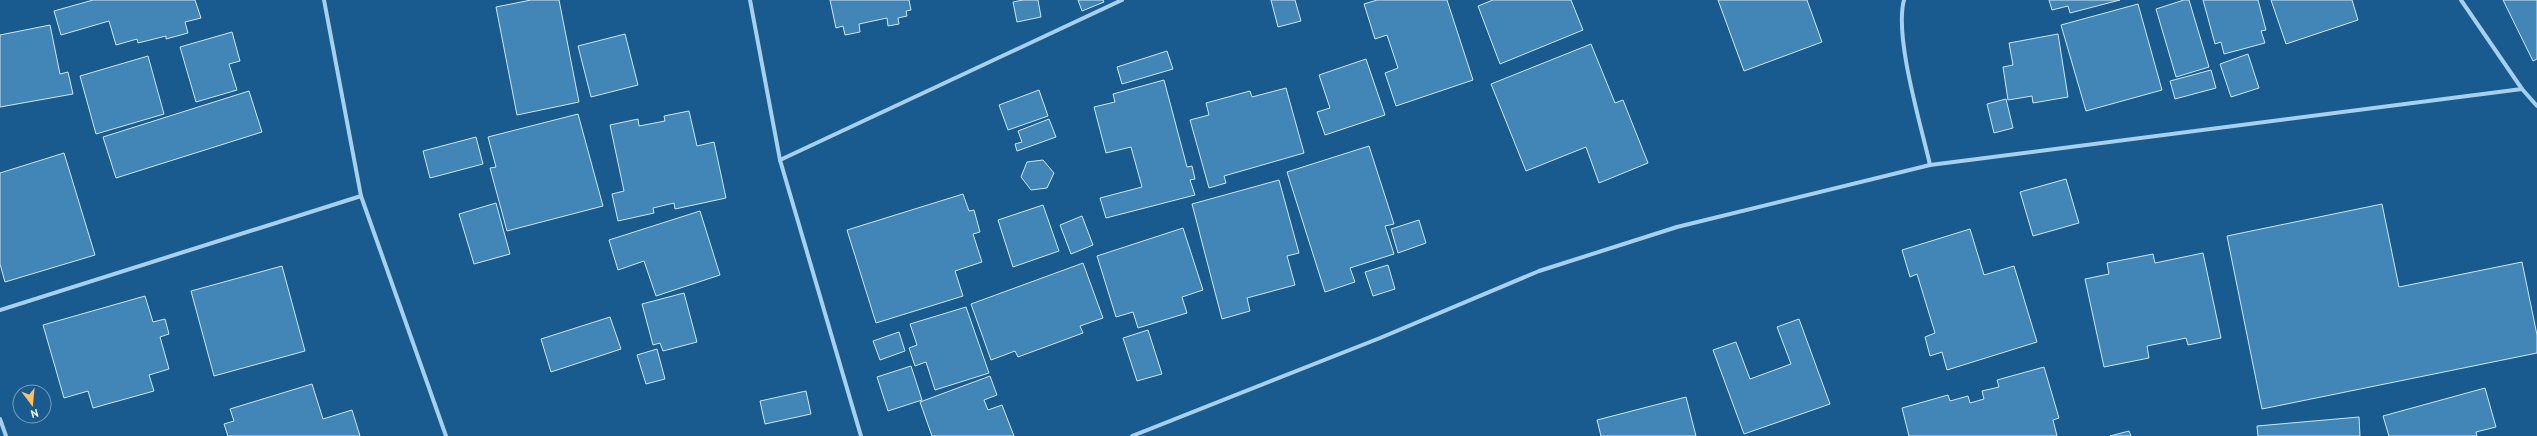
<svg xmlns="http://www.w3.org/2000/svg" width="2537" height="436" font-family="'PT Sans',sans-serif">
  <rect width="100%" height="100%" fill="#195b8e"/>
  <!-- building -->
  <g fill="#4285b7" stroke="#cce7fa">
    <polygon points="93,0 195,0 201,18 185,22 188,33 166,39 166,36 138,43 137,39 116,45 109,21 61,35 54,11"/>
    <polygon points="531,0 559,0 579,102 517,115 496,7"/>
    <polygon points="830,0 909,0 911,10 906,11 907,16 898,18 899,24 888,26 887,18 859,24 860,32 845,35 843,26 836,28"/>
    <polygon points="1023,0 1038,0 1041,17 1017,22 1013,2"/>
    <polygon points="1078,0 1103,0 1104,2 1082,11"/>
    <polygon points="1271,0 1295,0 1301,21 1278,27"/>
    <polygon points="1377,0 1447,0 1473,80 1396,106 1385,73 1398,68 1387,35 1375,39 1364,4"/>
    <polygon points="1493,0 1571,0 1583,30 1500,64 1478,6"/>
    <polygon points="1718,0 1807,0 1822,42 1744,71"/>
    <polygon points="2049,0 2120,0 2070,13 2068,6 2052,10"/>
    <polygon points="2184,0 2189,0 2209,67 2176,77 2156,9"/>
    <polygon points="2203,0 2258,0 2266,30 2261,31 2265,43 2224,54 2221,42 2215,44"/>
    <polygon points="2271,0 2352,0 2358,20 2286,44"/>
    <polygon points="2503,0 2537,0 2537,59 2533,61"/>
    <polygon points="2138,4 2162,90 2086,111 2061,25"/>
    <polygon points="50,25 60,74 68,72 73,94 0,107 0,35"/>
    <polygon points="232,32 240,61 229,64 237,90 196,102 180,47"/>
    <polygon points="625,34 638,85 591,97 578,46"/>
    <polygon points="2058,34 2068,97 2033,103 2032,96 2008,100 2003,67 2013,65 2009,43"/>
    <polygon points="1591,44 1615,103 1623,100 1648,163 1599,183 1586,147 1526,171 1491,84"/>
    <polygon points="1167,51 1173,69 1122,84 1117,67"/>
    <polygon points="2248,54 2259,88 2231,97 2220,64"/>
    <polygon points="148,56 164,114 96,134 80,76"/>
    <polygon points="1366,59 1385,115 1325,135 1317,112 1330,108 1319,75"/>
    <polygon points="2211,70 2216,88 2175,99 2170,81"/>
    <polygon points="1164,80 1187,167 1192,166 1195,179 1190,180 1195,195 1106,218 1100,198 1142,187 1131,147 1106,153 1094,107 1115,102 1113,94"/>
    <polygon points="1286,88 1304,153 1224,176 1226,183 1209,188 1190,120 1209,115 1206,103 1250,91 1252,97"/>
    <polygon points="1039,90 1048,116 1008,130 999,105"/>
    <polygon points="249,91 262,132 116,178 103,137"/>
    <polygon points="2006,99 2013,128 1994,133 1987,104"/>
    <polygon points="689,111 697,146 714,142 726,198 675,209 674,203 653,208 654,213 618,221 612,194 624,191 610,125 638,119 639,126 665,121 664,116"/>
    <polygon points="578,114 603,206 507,231 490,168 496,167 488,137"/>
    <polygon points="1049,119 1056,137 1017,151 1015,144 1022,142 1018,131"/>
    <polygon points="476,137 483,164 430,178 423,151"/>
    <polygon points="1369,146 1394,224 1385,226 1394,254 1350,268 1355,282 1325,292 1287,172"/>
    <polygon points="64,153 95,255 5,282 0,264 0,173"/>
    <polygon points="1043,160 1054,173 1047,188 1031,190 1021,177 1027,162"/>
    <polygon points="2066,179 2079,223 2033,236 2020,192"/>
    <polygon points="1279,180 1299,253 1287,256 1295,285 1247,298 1250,311 1222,319 1192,204"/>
    <polygon points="963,194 969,211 974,210 980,232 973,234 982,262 955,271 963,296 876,323 847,230"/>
    <polygon points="496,203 510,254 474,264 459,214"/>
    <polygon points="2382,204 2399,287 2522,262 2537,335 2537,353 2262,409 2227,236"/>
    <polygon points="1043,205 1059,251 1013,267 998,220"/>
    <polygon points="700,211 720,275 656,296 644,261 618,270 609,240"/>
    <polygon points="1082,216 1093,245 1071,254 1060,225"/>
    <polygon points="1419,220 1426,243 1398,253 1391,229"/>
    <polygon points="1183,228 1203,290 1182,297 1187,313 1138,328 1133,312 1116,317 1097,256"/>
    <polygon points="1970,229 1984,275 2014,266 2037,342 1947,370 1942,352 1930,356 1925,337 1935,333 1917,274 1910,277 1902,250"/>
    <polygon points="2203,253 2221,338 2188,345 2186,338 2147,346 2149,358 2104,367 2085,279 2109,274 2107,263 2153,254 2155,263"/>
    <polygon points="1083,263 1103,318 1080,326 1083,333 1018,357 1015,351 991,360 971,304"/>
    <polygon points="1388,265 1395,289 1373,296 1365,272"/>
    <polygon points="282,266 305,351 214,376 191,291"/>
    <polygon points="684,293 697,342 663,351 660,343 653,345 642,304"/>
    <polygon points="145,296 153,322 165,319 169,334 160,337 169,369 149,375 154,391 93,408 88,391 64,398 43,325"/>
    <polygon points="966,307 989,373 935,390 926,362 915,366 909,348 917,345 910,324"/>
    <polygon points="610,317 621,349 551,372 541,339"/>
    <polygon points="1799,319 1830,404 1744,434 1713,350 1736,342 1750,379 1791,364 1777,327"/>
    <polygon points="1148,330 1162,374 1137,381 1123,338"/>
    <polygon points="899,332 905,351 880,360 873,341"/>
    <polygon points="657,349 665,379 646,384 637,355"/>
    <polygon points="911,366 922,400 888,411 877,377"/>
    <polygon points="2044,367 2059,418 2053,420 2057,436 1909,436 1902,408 1948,395 1950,401 1968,396 1970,403 1984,399 1982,391 1999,387 1997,380"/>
    <polygon points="990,376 997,395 984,400 988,410 1002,405 1014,436 932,436 920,402"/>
    <polygon points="312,384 323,419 352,410 360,436 228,436 224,424 234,421 230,409"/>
    <polygon points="2485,388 2496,427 2476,432 2477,436 2389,436 2383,416"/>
    <polygon points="806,391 811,414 765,424 760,401"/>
    <polygon points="1686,397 1696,436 1601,436 1597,420"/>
    <polygon points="2359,417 2360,436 2258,436 2257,426"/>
    <polygon points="2129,431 2131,436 2110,436"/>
  </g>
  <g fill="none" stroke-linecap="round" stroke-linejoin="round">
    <!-- minor -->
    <g stroke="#a6d0ee" stroke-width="4">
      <polyline points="750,0 780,160 861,436"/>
      <path d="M 1904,0 C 1894,37 1921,125 1930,165"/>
      <polyline points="2461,0 2522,89 2537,106"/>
      <polyline points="780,160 1122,0"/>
      <polyline points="361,196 446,436"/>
      <polyline points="0,310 361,196 324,0"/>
      <polyline points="0,419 6,436"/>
      <polyline points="1132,436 1380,338 1539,271 1677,227 1930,165 2522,89"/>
    </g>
  </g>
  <!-- north arrow -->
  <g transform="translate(32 404) rotate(164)"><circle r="19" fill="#195b8e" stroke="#759dbb"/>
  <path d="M0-3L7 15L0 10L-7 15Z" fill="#ffbf63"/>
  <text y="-6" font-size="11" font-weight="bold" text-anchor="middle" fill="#ffffff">N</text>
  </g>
</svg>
